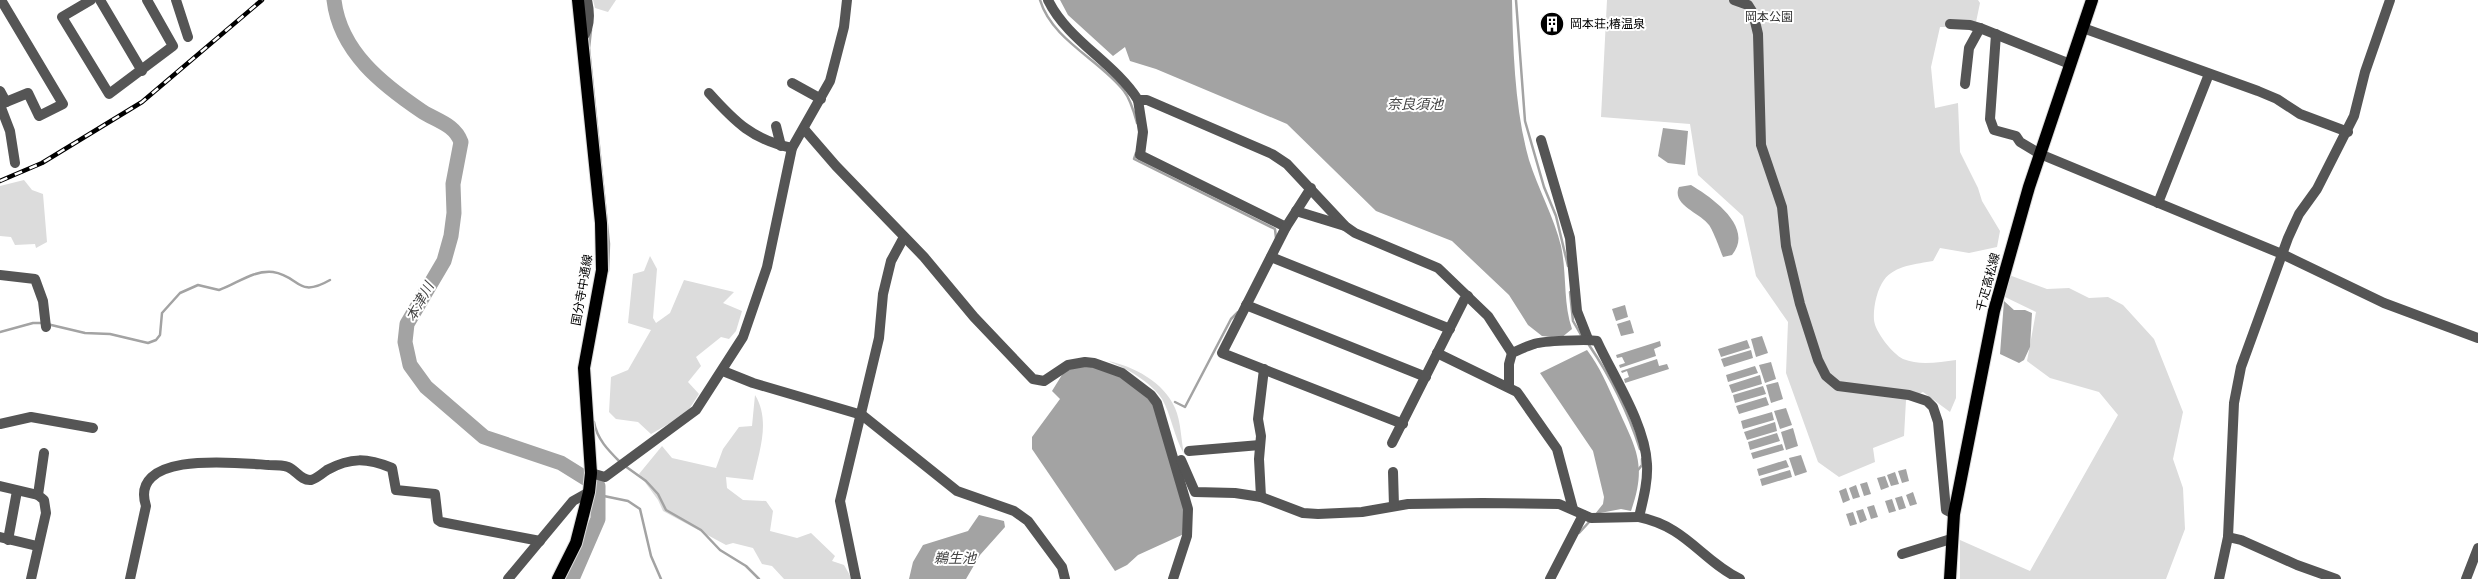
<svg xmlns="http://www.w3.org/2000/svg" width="2478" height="579" font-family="'Varela Round','Noto Sans JP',sans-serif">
  <rect width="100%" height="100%" fill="#fff"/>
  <!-- green -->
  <g fill="#dcdcdc">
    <polygon points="593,0 616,0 608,12 595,8"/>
    <path d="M 1607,0 L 1978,0 L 1980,3 L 1975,27 L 1940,27 L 1931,67 L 1935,108 L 1958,103 L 1960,152 L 1978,188 L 1982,201 L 2000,231 L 1997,247 L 1969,253 L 1940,248 L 1933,261 C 1917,264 1895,265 1884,280 C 1877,289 1873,308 1874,320 C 1875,332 1893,354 1903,359 C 1920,366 1939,362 1956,360 L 1956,398 L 1950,412 L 1923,392 L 1906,400 L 1904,436 L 1873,448 L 1875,462 L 1839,477 L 1818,462 L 1786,373 L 1788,322 L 1756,276 L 1743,216 L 1698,175 L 1690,124 L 1601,117 Z"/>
    <polygon points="24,180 32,190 43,194 47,242 36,248 35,244 15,245 11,237 0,236 0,186"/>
    <polygon points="650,256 657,269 653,318 656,323 670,313 684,280 734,292 723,303 742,311 736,331 729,339 721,337 696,357 701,366 688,382 699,394 686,414 651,434 638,422 616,419 609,412 611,377 628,370 651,330 628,323 633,274 644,271"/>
    <polygon points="2009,275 2047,289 2069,288 2089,298 2108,297 2123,305 2154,339 2183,412 2173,459 2183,488 2185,529 2166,579 1960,579 1960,540 2030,571 2118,415 2099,392 2050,378 2027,361 2036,312 2005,297"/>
    <path d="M 1108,361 C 1133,366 1164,382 1175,408 C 1181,421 1181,440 1184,454 C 1174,437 1171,414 1162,399 C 1151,382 1126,368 1108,361 Z"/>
    <path d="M 755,395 C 771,421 759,452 753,480 L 726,477 L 727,488 L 743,500 L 766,501 L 773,511 L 770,531 L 797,538 L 811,533 L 835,556 L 832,561 L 844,565 L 852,579 L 784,579 L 772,566 L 762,564 L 753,548 L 733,543 L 726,545 L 663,511 L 658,500 L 639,474 L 662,446 L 672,458 L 716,468 L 723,449 L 739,427 L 752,426 Z"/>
  </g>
  <!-- water -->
  <g fill="#a3a3a3">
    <path d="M 1060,0 L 1512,0 C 1513,51 1515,111 1529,160 C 1538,189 1554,217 1561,246 C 1567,274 1563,303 1572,329 L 1561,338 L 1542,336 L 1528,325 L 1509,295 L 1452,241 L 1376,211 L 1287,124 L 1156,69 L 1130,61 L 1125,47 L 1113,56 L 1068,15 Z"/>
    <polygon points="1663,128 1688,131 1685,165 1668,163 1658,156"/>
    <path d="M 1691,185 C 1711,197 1755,227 1732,255 L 1723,257 C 1721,252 1713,230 1709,225 C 1701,213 1671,205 1679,187 Z"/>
    <polygon points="2004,301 2014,310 2025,310 2032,313 2030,347 2024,360 2019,363 2000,354"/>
    <polygon points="1625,305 1628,317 1616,321 1612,309"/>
    <polygon points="1630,320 1634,333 1621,336 1617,324"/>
    <polygon points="1762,336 1768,353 1756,357 1751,339"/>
    <polygon points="1747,340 1750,348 1721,357 1718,349"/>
    <polygon points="1660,341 1661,346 1654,349 1656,356 1620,368 1619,365 1625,363 1622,357 1617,358 1616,355"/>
    <path d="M 1587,350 C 1600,367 1607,385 1616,404 C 1635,448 1648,462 1631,511 L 1621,509 L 1595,514 L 1603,504 L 1604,497 L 1593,451 L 1540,373 Z"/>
    <polygon points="1751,350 1753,358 1724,367 1721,359"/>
    <polygon points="1657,359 1659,366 1667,364 1669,369 1625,383 1624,379 1629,377 1627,371 1622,373 1621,371"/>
    <polygon points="1771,362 1776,379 1765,383 1759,365"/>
    <path d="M 1086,366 C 1114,371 1138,384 1155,407 L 1186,509 L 1184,534 L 1138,555 L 1127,565 L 1115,571 L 1032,449 L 1032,437 L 1060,399 L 1052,391 L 1065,370 Z"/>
    <polygon points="1755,366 1758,373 1728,382 1726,375"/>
    <polygon points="1760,375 1762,384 1732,393 1729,385"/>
    <polygon points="1778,382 1783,399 1771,403 1766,385"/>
    <polygon points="1763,386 1766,394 1735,403 1733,395"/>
    <polygon points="1766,397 1769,405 1739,414 1736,406"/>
    <polygon points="1786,408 1792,425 1780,429 1774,411"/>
    <polygon points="1772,412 1774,420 1743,429 1741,421"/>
    <polygon points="1775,422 1777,431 1747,440 1744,432"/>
    <polygon points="1793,428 1798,446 1786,450 1781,432"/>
    <polygon points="1777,433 1780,441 1750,450 1748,442"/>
    <polygon points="1782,444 1784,450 1753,459 1751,453"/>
    <polygon points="1801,455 1807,472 1795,476 1789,458"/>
    <polygon points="1786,460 1789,467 1759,476 1757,469"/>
    <polygon points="1906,469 1909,481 1902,483 1898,471"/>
    <polygon points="1790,470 1792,477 1762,486 1760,479"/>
    <polygon points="1895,472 1899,484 1891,486 1887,475"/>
    <polygon points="1885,476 1889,487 1881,490 1877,478"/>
    <polygon points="1867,482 1871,494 1864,496 1860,484"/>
    <polygon points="1856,485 1860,497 1853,499 1849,488"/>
    <polygon points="1846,488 1850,500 1843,503 1839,491"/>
    <polygon points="1913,492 1917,504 1910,506 1906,495"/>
    <polygon points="1902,496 1906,508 1899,510 1895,498"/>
    <polygon points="1892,499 1896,511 1889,513 1885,501"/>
    <polygon points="1874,505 1878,517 1871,519 1867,507"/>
    <polygon points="1863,509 1867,520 1860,523 1856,511"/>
    <polygon points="1853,512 1857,524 1850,526 1846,514"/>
    <polygon points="979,515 1004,521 1005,527 980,555 966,579 909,579 913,562 923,545 968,531"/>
  </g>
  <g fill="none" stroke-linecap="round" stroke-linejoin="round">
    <!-- stream -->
    <g stroke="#a3a3a3" stroke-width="2.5">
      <path d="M 1040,0 C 1052,40 1100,60 1124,91 C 1131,100 1134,112 1137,123"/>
      <polyline points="1516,0 1525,121 1544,187 1556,216 1568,266"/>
      <polyline points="591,30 589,48 609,244 608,271"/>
      <polyline points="1136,153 1134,159 1275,229 1276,238"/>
      <polyline points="1570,292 1573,321 1581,335"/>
      <path d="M 47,324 L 85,333 L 110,334 L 148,343 L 156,340 L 160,335 L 162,313 L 180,293 L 198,285 L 219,290 C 237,284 252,270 273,272 C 300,276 297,299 330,280"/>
      <polyline points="0,332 33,323 42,323"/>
      <path d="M 1589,345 C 1610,376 1628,412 1640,449"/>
      <polyline points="1175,402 1185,407 1231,319 1238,312"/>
      <path d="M 594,422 C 597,439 608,450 620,462"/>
      <polyline points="625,466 646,481 658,494 666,510 701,530 720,550 746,566 759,579"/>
      <polyline points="1638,470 1642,465 1642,459"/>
      <polyline points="599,495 628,501 640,509 651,556 661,579"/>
      <polyline points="1579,533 1590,521"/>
    </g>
    <!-- river -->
    <path stroke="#a3a3a3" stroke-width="15" d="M 334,0 C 340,52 383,85 423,112 C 438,121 455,125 461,142 L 453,184 L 454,213 L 451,236 L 444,261 L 407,324 L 405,342 L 410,365 L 426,387 L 484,437 L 561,463 L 598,486 L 598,519 L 572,579"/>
    <!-- major casing -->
    <g stroke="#dbdbdb" stroke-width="14">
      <g id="major">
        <polyline points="558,579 576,543 589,492 591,473 584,368 602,270 601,223 578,0"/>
        <polyline points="1950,579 1954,514 1994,311 2029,187 2092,0"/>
      </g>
    </g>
    <!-- minor -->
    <g stroke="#555" stroke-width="10">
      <polyline points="1,0 63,104 39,116 28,93 6,102"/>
      <polyline points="91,0 62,17 109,94 173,46 147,0"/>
      <polyline points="100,0 142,71"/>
      <polyline points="176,0 188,37"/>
      <path d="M 1048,0 C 1068,41 1114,62 1138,100 L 1147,100 L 1272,154 L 1287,164 L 1345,226 L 1355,233 L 1438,268 L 1488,316 L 1512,353"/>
      <polyline points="1734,0 1748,5 1753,13 1758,34 1761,145 1782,207 1786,246 1800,304 1818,360 1826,376 1838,386 1909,395 1927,401 1933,407 1938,422 1946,510 1954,514"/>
      <polyline points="1950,24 1970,25 1980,28 2070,64"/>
      <polyline points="2083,28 2258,91 2277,99 2300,114 2348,132"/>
      <polyline points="1996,34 1990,119 1994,130 2016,136 2020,142 2040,154 2282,254 2384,303 2478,338"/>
      <path d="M 582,39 C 590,28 590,13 587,0"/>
      <polyline points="792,83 821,99"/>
      <polyline points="1965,84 1969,48 1980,28"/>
      <polyline points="0,91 6,102 0,105 10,131 15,163"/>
      <path d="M 709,93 C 735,122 753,140 792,148"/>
      <polyline points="1138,100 1143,132 1140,155 1286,227"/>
      <polyline points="776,126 781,146"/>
      <polyline points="804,129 836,166 924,257 974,317 1033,379 1044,381 1068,365 1085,362 1094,363 1122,373 1151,395 1157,403 1188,509 1187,536 1173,579"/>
      <polyline points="1541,140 1570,238 1577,311 1588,339"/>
      <polyline points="1311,188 1286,227 1222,353 1403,424"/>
      <polyline points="2158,203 2209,74"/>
      <polyline points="1296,211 1345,226"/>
      <polyline points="1271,257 1450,329"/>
      <polyline points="0,275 35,279 43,301 46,327"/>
      <polyline points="1246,305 1426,377"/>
      <polyline points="1437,353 1517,392 1557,449 1573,509"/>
      <polyline points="723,371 753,383 862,415 957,491 1014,511 1028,521 1062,567 1065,579"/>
      <path d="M 1509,387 L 1509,364 L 1512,353 C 1519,350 1527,346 1534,344 C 1542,341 1588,339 1597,341 C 1614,378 1645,424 1647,464 C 1648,482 1643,500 1639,517 C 1687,527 1700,559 1740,579"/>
      <polyline points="0,424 31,417 93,428"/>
      <polyline points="1392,443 1464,300 1468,296"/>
      <polyline points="1189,451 1260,445"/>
      <polyline points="1181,460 1195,492 1235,493 1261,497 1303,513 1318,514 1362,512 1408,504 1483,503 1559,504 1591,518 1639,517"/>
      <polyline points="1393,472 1394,506"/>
      <polyline points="591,473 605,477 696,410 743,337 767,267 792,148 830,81 844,27 847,0"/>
      <polyline points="0,486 38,495"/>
      <polyline points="1261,497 1259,459 1261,436 1258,419 1264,369"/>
      <polyline points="0,537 37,546"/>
      <polyline points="2228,537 2241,540 2297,565 2336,579"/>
      <polyline points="8,540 17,491"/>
      <polyline points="1902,554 1951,539"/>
      <polyline points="31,579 46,513 44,500 38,495 44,453"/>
      <path d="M 130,579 L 146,506 C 128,450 238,463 269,465 C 275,465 283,465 288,467 C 296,470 301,481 311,480 C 316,479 323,473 327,470 C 351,457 367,458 392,468 L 396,490 L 435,494 L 438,520 L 441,522 L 540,541"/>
      <polyline points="508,579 573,501 589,492"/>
      <polyline points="856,579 840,501 879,338 883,294 891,261 904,237"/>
      <polyline points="1550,579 1583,515"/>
      <polyline points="2219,579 2228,537 2234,403 2241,367 2288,238 2299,214 2317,189 2354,116 2365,72 2390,0"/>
      <polyline points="2466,579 2478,548"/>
    </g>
    <!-- major -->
    <use href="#major" stroke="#000" stroke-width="12"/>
    <!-- rail casing -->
    <g stroke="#000" stroke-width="4.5">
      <polyline id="rail" points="0,181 42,163 142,102 262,0"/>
    </g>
    <!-- rail -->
    <use href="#rail" stroke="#fff" stroke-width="2.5" stroke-dasharray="8" stroke-linecap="butt"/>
  </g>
  <!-- icons -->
  <defs>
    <g id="building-disc" transform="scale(1.25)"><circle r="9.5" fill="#000" stroke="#fff"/><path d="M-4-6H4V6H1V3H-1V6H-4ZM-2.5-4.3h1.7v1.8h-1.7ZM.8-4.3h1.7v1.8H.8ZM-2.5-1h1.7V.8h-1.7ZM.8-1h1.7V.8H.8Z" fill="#fff"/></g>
  </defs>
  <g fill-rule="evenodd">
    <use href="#building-disc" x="1552" y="24"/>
  </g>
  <g text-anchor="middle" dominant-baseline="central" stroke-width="4" stroke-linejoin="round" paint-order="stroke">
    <!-- park labels -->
    <g font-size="12" fill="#333" stroke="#fff">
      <text x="1769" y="17">岡本公園</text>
    </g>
    <!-- poi labels -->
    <g font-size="12" fill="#000" stroke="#fff" text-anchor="start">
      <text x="1570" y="24">岡本荘;椿温泉</text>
    </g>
    <!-- street labels -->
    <g font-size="12" fill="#000" stroke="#fff">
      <text transform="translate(1988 282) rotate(-75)">千疋高松線</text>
      <text transform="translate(582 290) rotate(-80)">国分寺中通線</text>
    </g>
    <!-- water labels -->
    <g font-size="14" font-style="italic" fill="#444" stroke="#fff">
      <text x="1415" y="104">奈良須池</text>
      <text transform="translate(420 302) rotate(-61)">本津川</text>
      <text x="955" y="558">鵜生池</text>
    </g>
  </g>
</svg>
